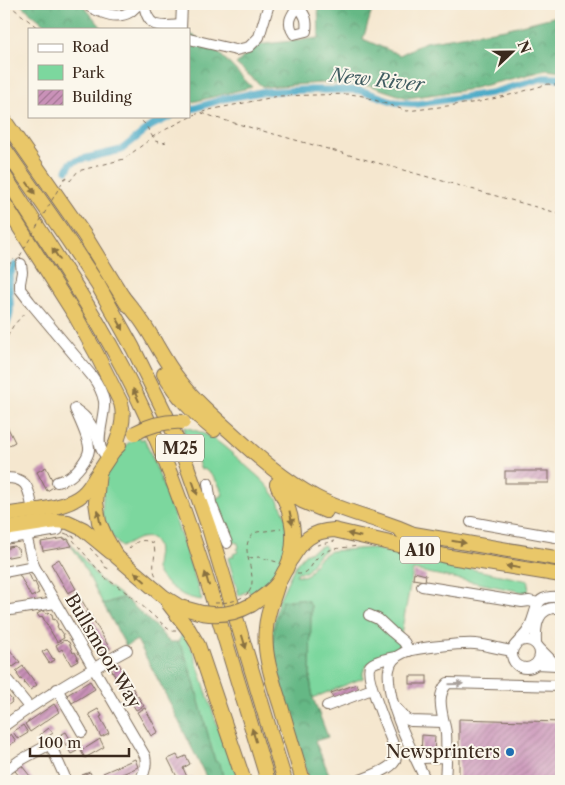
<svg xmlns="http://www.w3.org/2000/svg" width="565" height="785" font-family="'Libre Caslon Text',serif">
  <defs>
    <pattern id="forest-crowns" width="20" height="18" patternUnits="userSpaceOnUse" patternTransform="scale(1.25)"><rect width="20" height="18" fill="#65b885"/><path d="M2 6a3 3 0 1 1 6 0M12 15a3 3 0 1 1 6 0" fill="none" stroke="#54966c"/></pattern>
    <pattern id="building-hatch" width="6" height="6" patternUnits="userSpaceOnUse" patternTransform="scale(1.25)"><rect width="6" height="6" fill="#c991b8"/><path d="M-1 1l2-2M0 6l6-6M5 7l2-2" fill="none" stroke="#a47795"/></pattern>
  </defs>
  <rect width="100%" height="100%" fill="#fbf7ec"/>
  <filter id="ink" filterUnits="userSpaceOnUse"><feTurbulence type="fractalNoise" baseFrequency=".02" numOctaves="2"/><feDisplacementMap in="SourceGraphic" scale="10" xChannelSelector="R" yChannelSelector="G"/><feConvolveMatrix kernelMatrix="1 2 1 2 8 2 1 2 1" color-interpolation-filters="sRGB"/></filter>
  <filter id="wash" filterUnits="userSpaceOnUse"><feTurbulence type="fractalNoise" baseFrequency=".0096" numOctaves="4" result="noise"/><feDisplacementMap in="SourceGraphic" scale="20" xChannelSelector="R" yChannelSelector="G"/><feGaussianBlur stdDeviation="1.12" result="paint"/><feColorMatrix in="noise" values="0 0 0 0 0 0 0 0 0 0 0 0 0 0 0 0 0 1.4 0 .05"/><feComposite in="paint" operator="in"/></filter>
  <g filter="url(#wash)">
    <rect width="100%" height="100%" fill="#f5e7cf"/>
    <!-- green -->
    <g fill="#7cd79e" stroke="#5c805e">
      <path d="M 184,427 C 212,434 221,444 242,462 C 252,472 264,480 272,492 C 278,499 286,514 287,523 C 289,545 281,571 263,586 C 260,589 255,592 251,595 L 248,590 L 239,596 L 228,558 L 234,556 L 233,554 L 238,552 L 237,549 L 239,548 L 238,543 L 232,542 L 229,540 L 213,500 L 223,495 C 219,483 214,476 204,469 L 201,470 L 196,456 L 193,457 L 183,432 L 185,432 Z"/>
      <path d="M 139,436 L 141,440 L 144,438 C 167,491 184,545 202,600 C 196,599 189,598 183,595 C 175,590 157,578 156,568 C 156,555 162,550 152,538 C 136,536 136,541 121,547 L 110,534 L 102,513 L 104,479 L 108,470 L 119,452 L 127,444 Z"/>
      <polygon points="65,536 99,579 127,600 121,598 103,604 80,559"/>
      <polygon points="324,545 327,549 319,554 306,572 298,572 296,575 303,576 308,574 318,559 326,553 331,551 370,548 529,581 528,593 413,570 398,650 367,665 363,672 363,678 313,698 310,679 311,606 308,601 299,599 288,600 273,654 271,635 278,602 292,572 298,562 305,554"/>
      <polygon points="183,633 193,651 222,740 232,759 240,781 224,781 220,764 215,761 193,679 184,652 178,642"/>
    </g>
    <!-- forest -->
    <g fill="url(#forest-crowns)" stroke="#507152">
      <polygon points="20,4 82,4 103,29 50,29"/>
      <polygon points="318,4 374,4 363,39 400,55 425,42 505,29 561,15 561,72 547,70 466,90 407,98 368,85 322,83 263,87 236,64 256,45 319,38"/>
      <polygon points="189,33 212,46 252,87 189,103"/>
      <polygon points="121,598 127,600 160,631 166,639 170,642 178,642 184,652 193,679 215,761 220,764 224,781 208,781 165,693 137,640 126,646 103,604"/>
      <path d="M 299,599 L 308,601 L 311,606 L 310,679 L 313,698 L 328,737 L 315,741 L 332,781 L 309,781 L 276,668 C 271,641 273,627 282,601 Z"/>
    </g>
    <g fill="none" stroke-linecap="round" stroke-linejoin="round">
      <!-- canal -->
      <g stroke="#47a8c6" stroke-width="7">
        <polyline points="189,110 223,99 261,92 304,90 358,90 369,93 395,102 417,104 491,93 543,78 561,78"/>
        <polyline points="67,170 71,163 78,160 121,150 151,126 171,116"/>
        <path d="M 4,329 C 6,325 8,322 9,318 C 14,299 3,284 15,265"/>
      </g>
    </g>
    <g id="blocks">
      <!-- building -->
      <g fill="url(#building-hatch)">
        <polygon points="4,420 15,442 4,448"/>
        <polygon points="46,467 55,486 47,491 37,472"/>
        <rect x="505" y="471" width="44" height="12"/>
        <polygon points="65,538 65,540 68,539 72,546 43,551 41,542"/>
        <polygon points="15,546 16,548 18,548 19,555 4,558 4,550 8,549 8,547"/>
        <polygon points="59,559 76,589 68,593 51,564"/>
        <polygon points="26,571 28,574 29,574 33,583 35,582 38,589 37,590 39,593 31,597 19,574"/>
        <polygon points="414,572 426,575 425,581 413,579"/>
        <polygon points="77,592 88,611 81,615 70,596"/>
        <polygon points="44,610 46,614 49,612 51,614 52,614 53,620 55,619 58,625 57,626 59,630 60,629 64,635 63,635 64,638 57,642 42,616 40,618 37,614"/>
        <polygon points="90,614 110,649 102,653 82,618"/>
        <polygon points="64,640 65,641 66,640 68,642 69,642 73,653 75,652 78,658 77,658 78,661 71,665 62,649 59,651 56,645"/>
        <polygon points="9,649 20,662 13,667 11,665 10,666 8,663 9,663 8,661 7,662 4,657 4,652"/>
        <polygon points="47,649 53,659 54,658 55,660 49,663 42,652"/>
        <polygon points="119,664 136,694 128,699 111,669"/>
        <polygon points="23,666 37,685 30,690 24,683 25,682 22,679 21,680 17,674 18,673 16,671"/>
        <rect x="410" y="676" width="17" height="8"/>
        <polygon points="90,681 95,689 72,703 67,695"/>
        <polygon points="357,684 360,692 334,701 331,693"/>
        <polygon points="4,691 12,700 11,700 12,702 6,707 4,704"/>
        <polygon points="138,696 144,706 136,710 130,700"/>
        <polygon points="54,704 59,712 30,732 25,724"/>
        <polygon points="145,708 158,732 151,736 137,712"/>
        <polygon points="98,709 102,716 100,717 109,733 101,737 89,714"/>
        <polygon points="459,719 561,722 561,781 459,781"/>
        <polygon points="23,725 28,733 18,739 13,732"/>
        <polygon points="49,728 53,733 43,740 40,735"/>
        <polygon points="66,732 77,751 71,754 60,735"/>
        <polygon points="11,734 16,741 4,749 4,739"/>
        <polygon points="422,735 435,736 434,755 421,755"/>
        <polygon points="100,739 104,747 85,758 81,751"/>
        <polygon points="177,755 179,759 186,756 190,764 183,768 188,779 193,777 194,781 179,781 168,759"/>
        <polygon points="135,759 138,767 107,781 103,773"/>
        <polygon points="18,761 34,781 23,781 12,767"/>
        <polygon points="90,772 94,781 85,781 82,775"/>
      </g>
    </g>
  </g>
  <g filter="url(#ink)">
    <use href="#blocks" fill-opacity="0" stroke="#7c6c5c" stroke-width="1"/>
    <g fill="none" stroke-linecap="round" stroke-linejoin="round">
      <!-- minor casing -->
      <g stroke="#7c6c5c" stroke-width="12">
        <g id="minor">
          <path d="M 144,4 C 148,29 159,27 181,25"/>
          <path d="M 297,4 C 304,15 308,17 306,31 L 294,34 C 286,22 291,16 298,6"/>
          <path d="M 90,7 C 102,13 117,20 130,12 C 133,10 136,6 139,4"/>
          <polyline points="181,29 182,4"/>
          <polyline points="189,39 236,50 249,47 259,37 269,4"/>
          <path d="M 21,264 L 22,272 L 20,283 L 20,289 L 30,302 L 92,376 C 98,384 102,391 104,401 C 106,414 94,441 103,452 C 104,454 107,455 109,457"/>
          <path d="M 76,410 C 89,418 93,428 99,442"/>
          <path d="M 4,478 C 29,477 28,489 33,510"/>
          <path d="M 57,482 C 60,481 64,480 68,478 C 75,474 88,459 89,450 C 90,440 79,419 75,409"/>
          <polyline points="208,483 211,503 227,543"/>
          <polyline points="471,522 561,538"/>
          <path d="M 26,535 L 31,556 L 34,566 L 145,756 C 147,765 145,773 139,781"/>
          <polyline points="4,539 58,530"/>
          <polyline points="4,572 34,566"/>
          <polyline points="422,586 522,602 529,601 538,603"/>
          <polyline points="4,611 55,603"/>
          <polyline points="369,615 378,619 392,632 404,642 409,651"/>
          <circle cx="526" cy="654" r="14"/>
          <path d="M 518,642 C 522,637 528,633 530,626 C 539,606 533,595 561,597"/>
          <path d="M 536,644 C 535,626 537,605 561,608"/>
          <polyline points="533,666 537,664 556,665 539,648"/>
          <polyline points="4,676 29,707"/>
          <polyline points="57,689 82,732"/>
          <polyline points="327,706 372,689"/>
          <polyline points="397,709 406,719 411,721 443,722"/>
          <path d="M 4,726 C 43,697 84,673 127,650"/>
          <polyline points="416,759 423,758 446,757"/>
          <polyline points="4,772 19,761 50,744 64,775"/>
          <path d="M 358,781 C 368,777 390,770 395,761 C 397,757 395,753 395,749 C 390,736 364,675 370,666 C 374,661 390,658 396,657"/>
          <path d="M 426,781 C 413,752 391,713 389,681 C 389,678 388,673 389,670 C 390,662 396,656 403,653 C 411,648 464,643 475,644 C 487,645 500,649 512,651"/>
          <path d="M 445,781 C 446,766 447,748 446,733 C 444,717 434,696 448,683 L 561,686"/>
        </g>
      </g>
      <!-- highway casing -->
      <g stroke="#7c6c5c" stroke-width="16">
        <g id="highway">
          <polyline points="4,120 85,236 127,304"/>
          <polyline points="4,148 68,240 98,285 133,348 166,415 182,452 209,528 285,781"/>
          <path d="M 4,175 C 49,245 96,313 133,388 C 171,465 197,547 222,629 C 237,680 253,730 268,781"/>
          <path d="M 4,203 L 75,315 L 96,353 L 121,403 C 126,420 119,436 113,451"/>
          <path d="M 122,296 C 129,305 137,314 143,323 C 156,342 165,363 180,381 C 195,401 215,418 234,435 C 259,458 284,480 315,497 C 345,513 380,519 411,533"/>
          <path d="M 164,374 C 177,397 195,414 214,430"/>
          <polyline points="119,445 113,451 99,472 96,502 99,522 106,538 117,557 164,597 180,607 202,613"/>
          <polyline points="277,484 302,501 326,511"/>
          <path d="M 4,515 C 26,511 66,510 83,494 C 89,489 93,481 97,475"/>
          <polyline points="4,529 56,521 68,522 83,529 111,552"/>
          <polyline points="402,532 561,559"/>
          <path d="M 291,559 C 302,541 311,531 334,530 L 450,557 L 561,575"/>
          <path d="M 278,583 C 274,598 267,612 266,628 C 263,654 273,682 281,707 C 288,732 296,756 303,781"/>
          <polyline points="169,604 189,630 198,645 244,781"/>
          <path d="M 251,605 C 260,599 271,592 278,583 C 281,579 283,573 286,569 C 299,542 293,512 278,487"/>
        </g>
      </g>
      <!-- path -->
      <g stroke="#7c6c5c" stroke-width="1" stroke-dasharray="4 4" stroke-linecap="butt">
        <polyline points="8,4 39,29"/>
        <polyline points="202,113 220,119 561,214"/>
        <polyline points="136,116 145,124 155,141 163,143 166,142"/>
        <polyline points="64,179 67,177 70,181 78,171 124,159 157,134 194,115 209,110 279,96 350,94 363,96 407,111 479,102 514,94 548,84 561,86"/>
        <path d="M 4,313 C 4,296 1,270 14,259"/>
        <polyline points="4,343 13,326 22,316 25,311"/>
        <polyline points="64,533 77,538"/>
        <polyline points="68,534 104,577 130,595 167,628 171,631 176,631"/>
        <polyline points="317,545 335,541"/>
        <polyline points="90,548 100,559 105,567 111,570"/>
        <path d="M 129,549 C 135,541 143,538 153,543 C 158,554 150,566 156,576"/>
        <polyline points="249,558 259,557 277,562"/>
        <path d="M 297,574 C 311,575 311,562 320,555 C 330,547 346,548 358,546"/>
        <path d="M 249,592 C 261,573 233,545 257,532 L 281,529"/>
      </g>
      <!-- minor -->
      <use href="#minor" stroke="#fff" stroke-width="10"/>
      <!-- highway -->
      <use href="#highway" stroke="#e9c769" stroke-width="14"/>
      <!-- highway-bridge casing -->
      <g stroke="#7c6c5c" stroke-width="16" stroke-linecap="butt">
        <g id="highway-bridge">
          <path d="M 135,433 C 150,425 166,421 183,422"/>
          <path d="M 202,613 C 219,616 235,614 251,605"/>
        </g>
      </g>
      <!-- path-bridge -->
      <g stroke="#7c6c5c" stroke-width="1" stroke-dasharray="4 4" stroke-linecap="butt">
        <polyline points="20,256 64,179"/>
        <path d="M 215,603 C 228,603 240,601 249,592"/>
      </g>
      <!-- highway-bridge -->
      <use href="#highway-bridge" stroke="#e9c769" stroke-width="14"/>
    </g>
    <!-- one-way arrows -->
    <defs><path id="oneway-solid" d="M-6-.8H1V-3.2L6.5 0L1 3.2V.8H-6Z" transform="scale(1.25)"/></defs>
    <g fill="#897140">
      <use href="#oneway-solid" transform="translate(31 188) rotate(55)"/>
      <use href="#oneway-solid" transform="translate(56 254) rotate(-123)"/>
      <use href="#oneway-solid" transform="translate(120 324) rotate(61)"/>
      <use href="#oneway-solid" transform="translate(136 395) rotate(-115)"/>
      <use href="#oneway-solid" transform="translate(195 488) rotate(70)"/>
      <use href="#oneway-solid" transform="translate(99 517) rotate(-102)"/>
      <use href="#oneway-solid" transform="translate(291 518) rotate(78)"/>
      <use href="#oneway-solid" transform="translate(354 535) rotate(-167)"/>
      <use href="#oneway-solid" transform="translate(459 542) rotate(9)"/>
      <use href="#oneway-solid" transform="translate(513 567) rotate(-171)"/>
      <use href="#oneway-solid" transform="translate(140 577) rotate(-138)"/>
      <use href="#oneway-solid" transform="translate(207 579) rotate(-107)"/>
      <use href="#oneway-solid" transform="translate(244 642) rotate(73)"/>
      <use href="#oneway-solid" transform="translate(254 735) rotate(-107)"/>
    </g>
    <use fill="#a79f9a" href="#oneway-solid" transform="translate(456 684) rotate(-2)"/>
  </g>
  <!-- markers -->
  <circle fill="#1f6fb2" stroke="#fbf7ec" stroke-width="2" cx="510" cy="752" r="5"/>
  <g text-anchor="middle" dominant-baseline="central" stroke-width="4" stroke-linejoin="round" paint-order="stroke">
    <!-- shield labels -->
    <g fill="#fbf7ec" stroke="#75685c" stroke-width="1">
      <rect x="156" y="434.5" width="48" height="27" rx="4"/>
      <rect x="400" y="536.5" width="40" height="27" rx="4"/>
    </g>
    <g font-size="16" font-weight="bold" fill="#3b2a1e">
      <text x="180" y="448">M25</text>
      <text x="420" y="550">A10</text>
    </g>
    <!-- street labels -->
    <g font-size="18" fill="#3b2a1e" stroke="#fbf7ec">
      <text transform="translate(103 651) rotate(59)">Bullsmoor Way</text>
    </g>
    <!-- poi labels -->
    <g font-size="18" fill="#3b2a1e" stroke="#fbf7ec" text-anchor="end">
      <text x="500" y="752">Newsprinters</text>
    </g>
    <!-- water labels -->
    <g font-size="19" font-style="italic" fill="#405c61" stroke="#fbf7ec">
      <text transform="translate(377 80) rotate(6)">New River</text>
    </g>
  </g>
  <!-- margin -->
  <rect width="565" height="785" fill="none" stroke="#fbf7ec" stroke-width="20"/>
  <!-- legend -->
  <rect x="28" y="28" width="162" height="90" fill="#fbf7ec" stroke="#aea59a"/>
  <rect x="38" y="44" width="25" height="8" fill="#ffffff" stroke="#aea59a"/>
  <text x="72" y="52" font-size="15" fill="#3b2a1e">Road</text>
  <rect x="38" y="65" width="25" height="15" fill="#7cd79e" stroke="#aea59a"/>
  <text x="72" y="78" font-size="15" fill="#3b2a1e">Park</text>
  <rect x="38" y="90" width="25" height="15" fill="url(#building-hatch)" stroke="#aea59a"/>
  <text x="72" y="102" font-size="15" fill="#3b2a1e">Building</text>
  <!-- north arrow -->
  <g transform="translate(512 52) rotate(68)" stroke="#fbf7ec" stroke-width="4" paint-order="stroke">
  <path d="M0-4L9 19L0 12L-9 19Z" fill="#3b2a1e"/>
  <text y="-8" font-size="14" font-weight="bold" text-anchor="middle" fill="#3b2a1e">N</text>
  </g>
  <!-- scale -->
  <path d="M30 748v8h99v-8" fill="none" stroke="#3b2a1e" stroke-width="2.5"/>
  <text x="38" y="748" font-size="15" fill="#3b2a1e" stroke="#fbf7ec" stroke-width="4" paint-order="stroke">100 m</text>
</svg>
